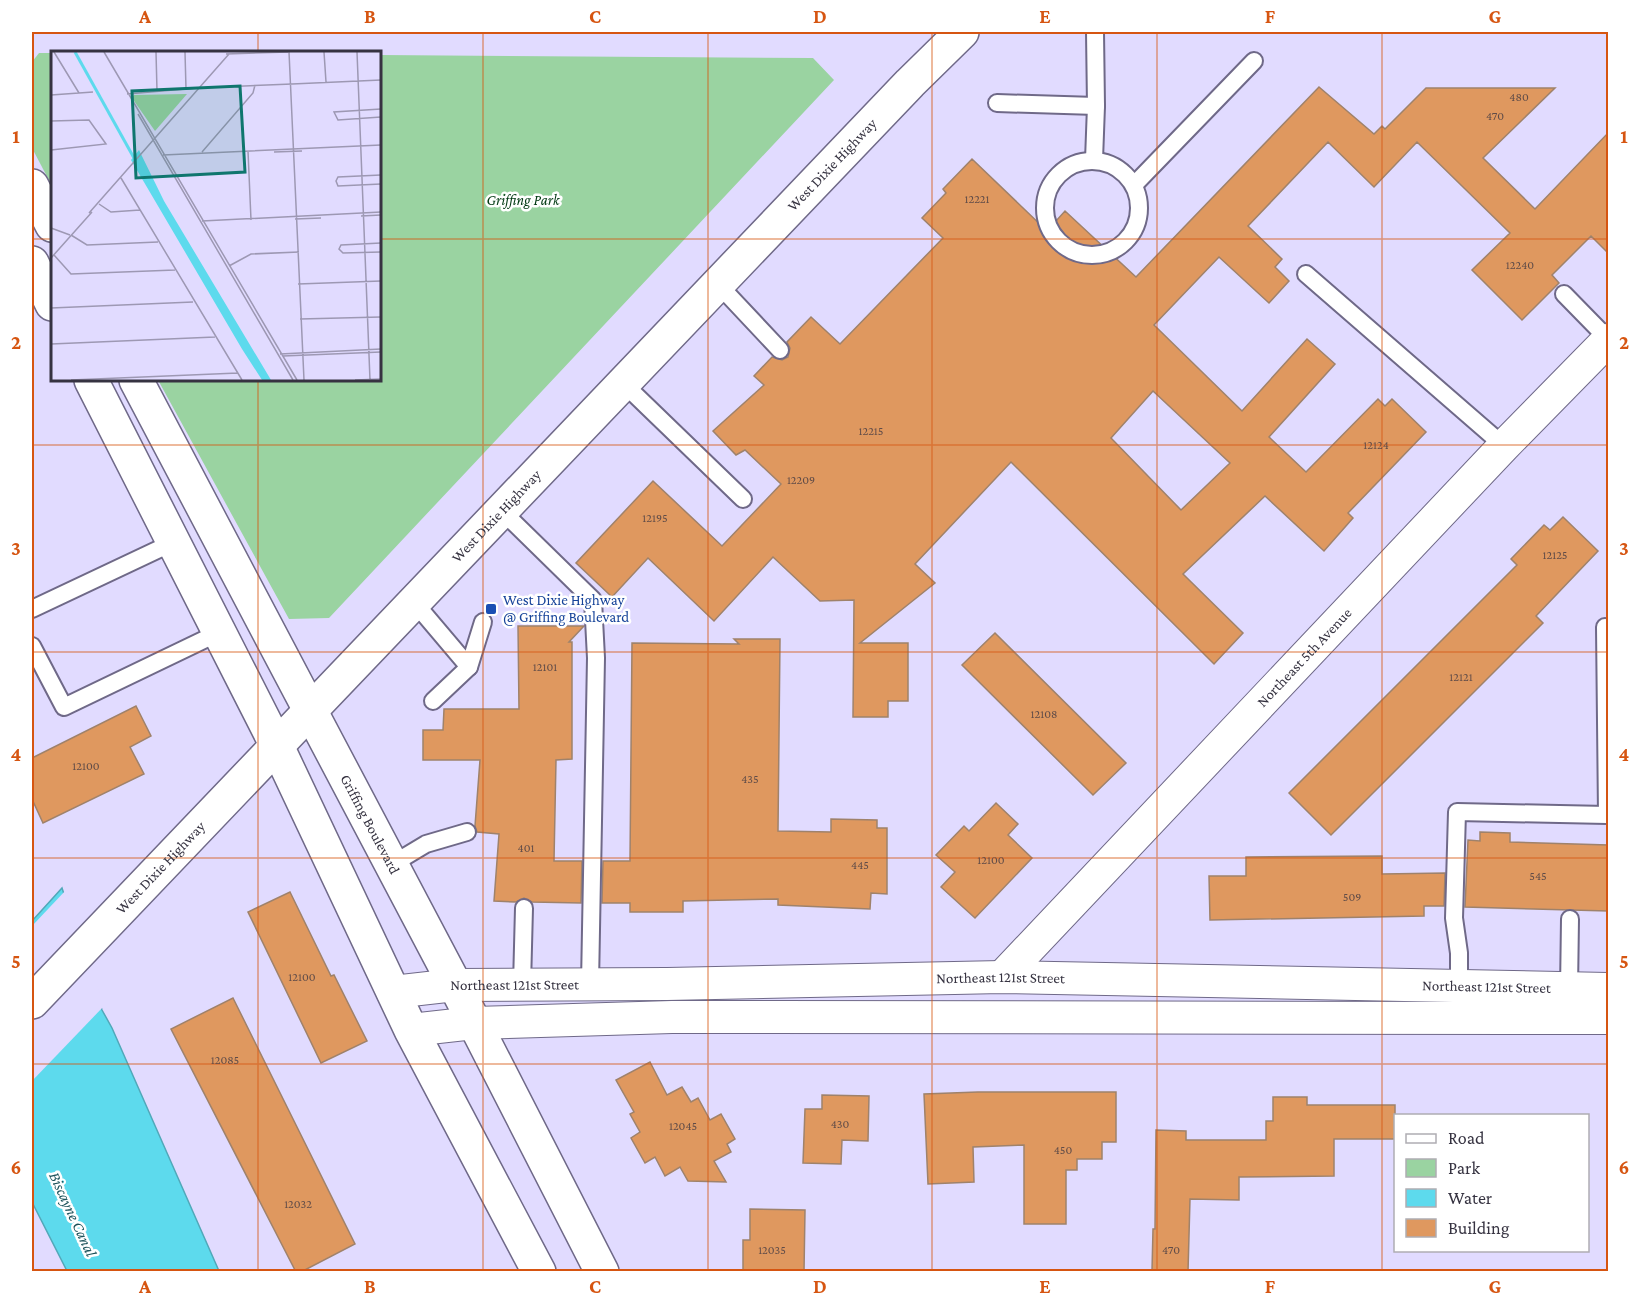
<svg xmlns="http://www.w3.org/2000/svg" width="1640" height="1303" font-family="'Crimson Pro',serif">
  <rect width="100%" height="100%" fill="#e1dbff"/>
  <!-- green -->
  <g fill="#9ad3a1">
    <polygon points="39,53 52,53 52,186 32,148 32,62"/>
    <polygon points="380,55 813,58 834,80 329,618 289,619 158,380 380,380"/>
  </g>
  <!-- water -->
  <polygon fill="#5ddaed" stroke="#51a8b9" stroke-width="1.5" points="62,888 102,1010 112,1028 219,1271 67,1271 32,1202 32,921"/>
  <!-- pier -->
  <polygon fill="#e1dbff" points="66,890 104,1006 32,1081 32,926"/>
  <!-- building -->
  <g fill="#df985f" stroke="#9f826b" stroke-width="1.5" fill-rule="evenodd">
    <path d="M 1319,87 L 1374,134 L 1382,126 L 1385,129 L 1426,88 L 1555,88 L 1483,158 L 1535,209 L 1608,133 L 1608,253 L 1591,236 L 1552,275 L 1559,283 L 1522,320 L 1472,270 L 1510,233 L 1417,142 L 1374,187 L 1328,142 L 1248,226 L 1282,259 L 1275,267 L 1289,281 L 1269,303 L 1219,257 L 1154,325 L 1242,411 L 1307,339 L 1335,364 L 1269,437 L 1306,472 L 1378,399 L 1385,406 L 1392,399 L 1426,432 L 1348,513 L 1353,518 L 1324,551 L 1265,496 L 1183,574 L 1243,633 L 1214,664 L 1011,462 L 915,564 L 935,583 L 860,643 L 908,643 L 908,701 L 888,701 L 888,717 L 853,717 L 854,600 L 820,601 L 773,557 L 714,621 L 648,558 L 612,597 L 576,563 L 653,481 L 722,546 L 781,484 L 745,450 L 736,455 L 713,431 L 764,385 L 754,376 L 772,357 L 782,360 L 788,357 L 790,348 L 787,342 L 811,317 L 840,344 L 943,238 L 922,218 L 946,193 L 943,189 L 972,159 L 1047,231 L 1065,211 L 1136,277 ZM 1153,391 L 1230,463 L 1181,510 L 1111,438 Z"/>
    <polygon points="1563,517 1598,551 1536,616 1543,623 1331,835 1289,793 1517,565 1511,559 1544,525 1550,530"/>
    <polygon points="518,626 584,626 569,642 572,642 572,759 556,760 554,861 582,861 581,903 532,902 524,898 516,902 494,901 499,834 477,832 475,826 480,760 423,760 423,730 443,730 444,709 519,709"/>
    <polygon points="995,633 1126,763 1093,795 962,665"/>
    <polygon points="734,639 780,639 778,831 831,832 831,819 877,820 877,828 887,828 887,894 871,893 870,909 778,905 778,899 683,901 683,912 630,912 630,903 602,903 603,861 630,861 632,643 739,644"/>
    <polygon points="136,706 151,736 130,747 144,774 43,823 32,799 32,758"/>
    <polygon points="996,803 1018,824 1008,835 1032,858 975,918 941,887 955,872 936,855 964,826 969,831"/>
    <polygon points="1480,832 1510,833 1510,842 1608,845 1608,911 1465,907 1468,840 1480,841"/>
    <polygon points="1382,856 1382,874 1445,873 1444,906 1424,906 1424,916 1210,920 1209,876 1246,876 1246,857"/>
    <polygon points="290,892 331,976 334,975 367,1041 321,1063 248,912"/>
    <polygon points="233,998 355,1244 301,1272 296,1272 171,1029"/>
    <polygon points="650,1062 667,1095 682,1087 691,1102 698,1098 710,1120 721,1114 735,1139 727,1144 731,1152 714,1161 726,1182 688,1181 680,1167 665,1176 655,1157 645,1163 631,1138 640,1132 630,1114 634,1112 616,1080"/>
    <polygon points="978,1092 1116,1092 1116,1142 1102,1142 1102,1159 1077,1159 1077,1170 1066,1170 1066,1224 1024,1224 1024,1145 973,1147 974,1182 928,1184 924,1094"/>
    <polygon points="822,1095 869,1096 868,1141 842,1140 841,1164 803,1163 805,1109 822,1109"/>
    <polygon points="1273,1097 1307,1097 1307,1105 1395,1105 1395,1139 1334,1139 1334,1176 1239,1177 1239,1200 1190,1199 1188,1272 1152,1271 1153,1229 1155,1229 1156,1130 1186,1131 1186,1140 1266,1140 1266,1121 1273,1121"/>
    <polygon points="750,1209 805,1210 804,1272 743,1272 743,1240 750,1240"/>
  </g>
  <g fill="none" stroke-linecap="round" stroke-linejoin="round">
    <!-- lane casing -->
    <g stroke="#6f6988" stroke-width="20">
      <g id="lane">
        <polyline points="997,103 1096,106"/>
        <polyline points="1094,160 1096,106 1095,32"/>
        <circle cx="1092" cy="208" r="47"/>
        <polyline points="1134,185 1254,61"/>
        <polyline points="1306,274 1504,446"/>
        <polyline points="718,284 780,350"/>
        <polyline points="1564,294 1608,339"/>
        <polyline points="624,384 743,499"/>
        <polyline points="502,511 593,600 596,658 590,984"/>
        <polyline points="414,602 469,667"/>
        <polyline points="32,609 174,542"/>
        <polyline points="32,646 64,707 218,633"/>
        <polyline points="433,701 469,667 483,622"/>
        <polyline points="391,865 426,844 467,832"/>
        <polyline points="522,985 524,908"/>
        <polyline points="1459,986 1459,953 1454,918 1457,812 1607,815 1605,627"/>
        <polyline points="1569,989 1570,919"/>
      </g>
    </g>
    <!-- street casing -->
    <g stroke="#6f6988" stroke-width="34">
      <g id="street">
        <path id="s1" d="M 1002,977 L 1504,446 L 1608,340"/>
        <path id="s2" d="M 393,992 L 455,985 L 667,984 L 1002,977 L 1608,989"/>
        <polyline points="411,1030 474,1023 672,1017 1608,1018"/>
      </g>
    </g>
    <!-- secondary casing -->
    <g stroke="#6f6988" stroke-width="36">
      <g id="secondary">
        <polyline points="32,186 52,225"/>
        <polyline points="32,263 52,304"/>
        <polyline points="91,380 276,744 411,1030 539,1272"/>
        <path id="s3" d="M 136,380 L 455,985 L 602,1272"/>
        <path id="s4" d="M 32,1002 L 910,83 L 962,32"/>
      </g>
    </g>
    <!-- lane -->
    <use href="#lane" stroke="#fff" stroke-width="16"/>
    <!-- street -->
    <use href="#street" stroke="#fff" stroke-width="32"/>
    <!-- secondary -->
    <use href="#secondary" stroke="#fff" stroke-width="33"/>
  </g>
  <!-- grid -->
  <path fill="none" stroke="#d65511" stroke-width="1.5" stroke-opacity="0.55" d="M 258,32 L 258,52M 483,32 L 483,1272M 708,32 L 708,1272M 932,32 L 932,1272M 1157,32 L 1157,1272M 1382,32 L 1382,1272M 32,239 L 52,239M 380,239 L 1608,239M 258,380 L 258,1272M 32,445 L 1608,445M 32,652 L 1608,652M 32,858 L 1608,858M 32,1064 L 1608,1064"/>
  <!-- markers -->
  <rect fill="#1a4fb4" stroke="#fff" stroke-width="2" x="485" y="603" width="12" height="12" rx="3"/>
  <g text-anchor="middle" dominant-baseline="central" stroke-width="5" stroke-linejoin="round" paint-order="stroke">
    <!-- number labels -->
    <g font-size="12" fill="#604c48">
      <text x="1519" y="97">480</text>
      <text x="1495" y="116">470</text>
      <text x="977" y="199">12221</text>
      <text x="1520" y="265">12240</text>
      <text x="871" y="431">12215</text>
      <text x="1376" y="445">12124</text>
      <text x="801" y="480">12209</text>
      <text x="655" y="518">12195</text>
      <text x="1555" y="555">12125</text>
      <text x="545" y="667">12101</text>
      <text x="1461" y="677">12121</text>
      <text x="1044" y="714">12108</text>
      <text x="86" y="766">12100</text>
      <text x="750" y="779">435</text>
      <text x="526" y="848">401</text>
      <text x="991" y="860">12100</text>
      <text x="860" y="865">445</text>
      <text x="1538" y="876">545</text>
      <text x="1352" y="897">509</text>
      <text x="302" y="977">12100</text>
      <text x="225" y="1060">12085</text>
      <text x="840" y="1124">430</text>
      <text x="683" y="1126">12045</text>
      <text x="1063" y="1150">450</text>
      <text x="298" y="1204">12032</text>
      <text x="772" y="1250">12035</text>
      <text x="1171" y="1250">470</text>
    </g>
    <!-- street labels -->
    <g font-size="15" fill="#363341" stroke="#fff">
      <text stroke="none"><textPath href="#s4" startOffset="1158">West Dixie Highway</textPath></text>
      <text stroke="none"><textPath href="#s4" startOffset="672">West Dixie Highway</textPath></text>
      <text stroke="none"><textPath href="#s1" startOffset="440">Northeast 5th Avenue</textPath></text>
      <text stroke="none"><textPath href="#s3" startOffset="502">Griffing Boulevard</textPath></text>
      <text stroke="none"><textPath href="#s4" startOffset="186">West Dixie Highway</textPath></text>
      <text stroke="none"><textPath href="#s2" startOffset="608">Northeast 121st Street</textPath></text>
      <text stroke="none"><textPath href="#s2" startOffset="122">Northeast 121st Street</textPath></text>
      <text stroke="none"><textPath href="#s2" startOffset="1094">Northeast 121st Street</textPath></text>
    </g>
    <!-- park labels -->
    <g font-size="15" font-style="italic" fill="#013912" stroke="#fff">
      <text x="523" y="200">Griffing Park</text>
    </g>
    <!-- transit labels -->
    <g font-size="15" fill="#164399" stroke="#fff" text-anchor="start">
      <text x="503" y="600">West Dixie Highway<tspan x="503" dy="17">@ Griffing Boulevard</tspan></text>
    </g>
    <!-- water labels -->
    <g font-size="16" font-style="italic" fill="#1c525a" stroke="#fff">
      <text transform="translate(73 1214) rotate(65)">Biscayne Canal</text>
    </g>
  </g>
  <!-- overview -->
  <g transform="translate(51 51)">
    <rect width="330" height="330" fill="#e1dbff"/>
    <path d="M 136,43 L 104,80 L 81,47 L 83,44 Z" fill="#9ad3a1"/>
    <path d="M 88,99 L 113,150 L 220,329 L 211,329 L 191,298 L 80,109 Z" fill="#5ddaed"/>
    <path fill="none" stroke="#5ddaed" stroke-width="3" d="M 24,1 L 83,107"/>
    <path fill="none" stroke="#9d98b3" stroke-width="1.5" d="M 3,1 L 28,42M 53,1 L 246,329M 105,1 L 106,40M 134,1 L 135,38M 238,1 L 253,329M 273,1 L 275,31M 306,1 L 319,329M 175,3 L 237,1M 241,33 L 330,29M 146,37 L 241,33M 76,43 L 146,37M 0,44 L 42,41M 330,58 L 283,61 L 287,69 L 330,66M 87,63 L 242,329M 0,70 L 38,69 L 55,93 L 0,99M 197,100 L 200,169M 151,101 L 202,42 L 204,34M 223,101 L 251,100M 112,104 L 330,94M 330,124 L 287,126 L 285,130 L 287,135 L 330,133M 70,127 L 191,329M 48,153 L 60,161 L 89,159M 38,162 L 178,3M 310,165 L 330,164M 244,168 L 270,167M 151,170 L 330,161M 0,177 L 19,184M 20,184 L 36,194 L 107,191M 330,192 L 290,194 L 288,198 L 292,202 L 330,201M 3,204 L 20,223 L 124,219M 0,207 L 41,161M 178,215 L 200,203 L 248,201M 247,233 L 330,230M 0,257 L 142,251M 249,268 L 330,266M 0,293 L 164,286M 229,303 L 330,298M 232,305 L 330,301M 20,329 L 187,322M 304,329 L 330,328"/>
    <path fill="#0f766e" fill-opacity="0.15" stroke="#0f766e" stroke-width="3" d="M 189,35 L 194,121 L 85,127 L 81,40 Z"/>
    <rect width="330" height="330" fill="none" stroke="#363341" stroke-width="3"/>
  </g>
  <!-- border -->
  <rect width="1640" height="1303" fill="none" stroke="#ffffff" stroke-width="66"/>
  <!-- legend -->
  <rect x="1394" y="1114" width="195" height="138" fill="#ffffff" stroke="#afadb3" stroke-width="1.5"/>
  <rect x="1406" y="1134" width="30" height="9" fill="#ffffff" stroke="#afadb3" stroke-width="1.5"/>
  <text x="1448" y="1144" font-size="18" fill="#363341">Road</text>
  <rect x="1406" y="1159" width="30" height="18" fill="#9ad3a1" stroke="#afadb3" stroke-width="1.5"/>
  <text x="1448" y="1174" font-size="18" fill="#363341">Park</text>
  <rect x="1406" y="1189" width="30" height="18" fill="#5ddaed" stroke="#afadb3" stroke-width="1.5"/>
  <text x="1448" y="1204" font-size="18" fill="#363341">Water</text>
  <rect x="1406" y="1219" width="30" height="18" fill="#df985f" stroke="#afadb3" stroke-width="1.5"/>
  <text x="1448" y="1234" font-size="18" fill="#363341">Building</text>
  <rect x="33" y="33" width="1574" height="1237" fill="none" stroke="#d65511" stroke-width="2"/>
  <g font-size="20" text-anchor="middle" font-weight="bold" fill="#d65511">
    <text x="145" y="23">A</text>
    <text x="370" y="23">B</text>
    <text x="595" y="23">C</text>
    <text x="820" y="23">D</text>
    <text x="1045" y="23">E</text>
    <text x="1270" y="23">F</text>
    <text x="1495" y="23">G</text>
    <text x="16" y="143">1</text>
    <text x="1624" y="143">1</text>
    <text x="16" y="349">2</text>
    <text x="1624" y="349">2</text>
    <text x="16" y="555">3</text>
    <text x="1624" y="555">3</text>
    <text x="16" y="761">4</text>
    <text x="1624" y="761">4</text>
    <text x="16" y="968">5</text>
    <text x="1624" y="968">5</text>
    <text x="16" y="1174">6</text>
    <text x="1624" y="1174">6</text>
    <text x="145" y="1293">A</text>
    <text x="370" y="1293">B</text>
    <text x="595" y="1293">C</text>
    <text x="820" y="1293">D</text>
    <text x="1045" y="1293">E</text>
    <text x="1270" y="1293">F</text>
    <text x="1495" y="1293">G</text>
  </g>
</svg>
